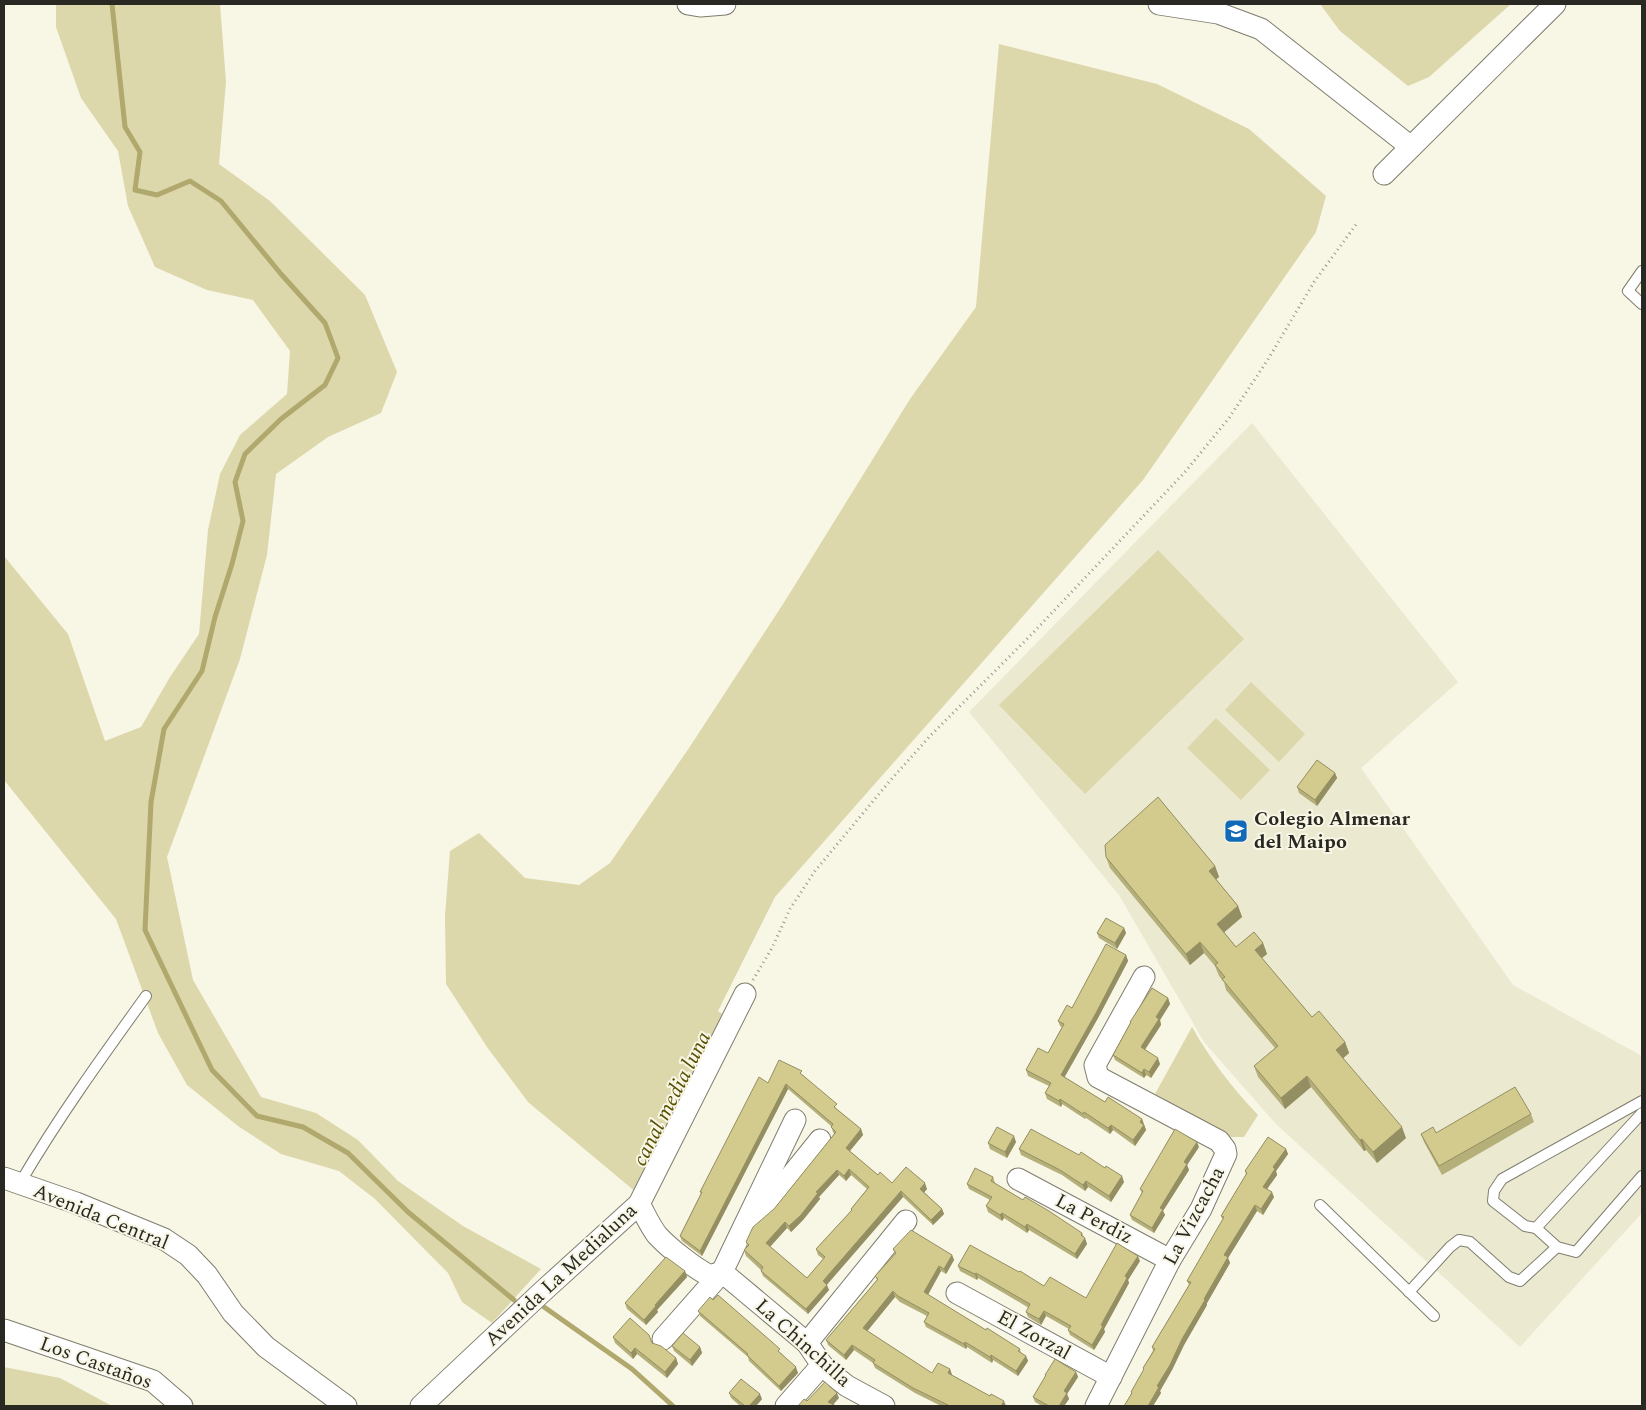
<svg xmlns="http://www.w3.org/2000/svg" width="1646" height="1410" font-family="Spectral,serif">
  <rect width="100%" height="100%" fill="#f8f6e5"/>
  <!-- built -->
  <polygon fill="#ece9d1" points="1252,423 1458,682 1361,768 1513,985 1642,1056 1642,1213 1520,1347 1276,1124 1204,1042 1119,895 969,712"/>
  <!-- green -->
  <g fill="#ddd7ac">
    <polygon points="56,4 220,4 226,82 219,164 270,201 365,295 397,372 381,413 328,437 276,474 267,555 240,659 167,857 193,980 261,1097 316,1113 358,1140 398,1181 463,1226 541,1269 492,1323 462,1302 448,1273 375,1199 339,1171 281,1154 238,1126 187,1085 158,1033 116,919 4,780 4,556 68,634 105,741 141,727 170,677 199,634 208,530 220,474 240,435 287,394 290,351 253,300 207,290 155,267 128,206 118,151 81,98 56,27"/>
    <polygon points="1320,4 1511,4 1429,77 1408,86 1340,31"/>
    <polygon points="999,44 1157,84 1249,129 1326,196 1316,232 1143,480 775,897 718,1011 728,1018 637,1193 528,1102 487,1047 446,984 445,916 450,851 479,833 525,878 579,885 610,863 689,748 785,601 910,399 976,307"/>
    <polygon points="1158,550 1244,639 1085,794 999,705"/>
    <polygon points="1251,682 1305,734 1279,762 1225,710"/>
    <polygon points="1216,718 1270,770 1241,800 1187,748"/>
    <path d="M 1192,1027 C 1210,1059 1233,1089 1258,1115 L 1244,1137 L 1231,1137 L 1155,1094 Z"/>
    <polygon points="4,1367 60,1378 112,1406 4,1406"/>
  </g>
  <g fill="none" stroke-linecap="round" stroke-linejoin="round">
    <!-- stream -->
    <g stroke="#b0a86d" stroke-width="5">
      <polyline points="112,4 125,127 140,152 135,190 157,195 190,181 221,201 281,274 325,323 338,358 325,385 281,419 245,454 235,482 243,521 232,564 215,617 202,671 164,729 151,802 145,930 212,1070 257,1116 303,1127 348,1153 408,1212 514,1300"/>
      <polyline points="544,1307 632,1369 673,1406"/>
    </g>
    <!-- lane casing -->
    <g stroke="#7f7d6e" stroke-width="12">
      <g id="lane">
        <polyline points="1642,271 1628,291 1642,304"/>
        <polyline points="1642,1113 1536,1228 1557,1247 1576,1252 1642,1176"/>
        <path d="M 20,1183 C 58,1118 102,1057 146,996"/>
        <polyline points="1320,1205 1434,1316"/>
        <polyline points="1536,1228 1525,1226 1493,1201 1494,1191 1502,1179 1642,1101"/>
        <polyline points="1409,1292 1450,1247 1459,1240 1470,1242 1509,1277 1520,1281 1557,1247"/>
      </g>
    </g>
    <!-- street casing -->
    <g stroke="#7f7d6e" stroke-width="23">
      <g id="street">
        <polyline points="688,4 700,6 725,4"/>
        <polyline points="1159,4 1218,13 1261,29 1411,147"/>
        <polyline points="1384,174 1555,4"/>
        <polyline points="4,1178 76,1203 164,1239 188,1255 207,1275 233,1313 266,1347 346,1406"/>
        <polyline points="1018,1179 1170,1260"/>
        <path d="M 639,1204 C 645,1214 650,1226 657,1235 C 669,1248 694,1268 710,1276 L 722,1272 L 807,1343 L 822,1365 L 833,1375 L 847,1386 L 884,1406"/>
        <polyline points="752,1217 766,1207 820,1140"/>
        <polyline points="957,1293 1111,1377"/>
        <polyline points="4,1330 153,1381 182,1406"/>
        <polyline points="663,1339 722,1272 795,1120"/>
        <polyline points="807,1343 906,1221"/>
        <polyline points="421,1406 541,1293 639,1204 745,994"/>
        <polyline points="786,1406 822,1365"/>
        <polyline points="1096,1406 1170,1260 1201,1209 1226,1154 1225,1149 1219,1141 1098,1077 1095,1065 1144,977"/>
      </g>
    </g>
    <!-- path -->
    <polyline stroke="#99978b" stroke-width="3" stroke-dasharray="1 4" stroke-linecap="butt" points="753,980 772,948 790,909 815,871 889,782 930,736 1030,636 1185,472 1229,418 1267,361 1314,282 1358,222"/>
    <!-- lane -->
    <use href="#lane" stroke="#fff" stroke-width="10"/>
    <!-- street -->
    <use href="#street" stroke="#fff" stroke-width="21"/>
  </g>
  <!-- wall -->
  <g fill="#b5af7a" fill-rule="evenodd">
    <polygon points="1335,773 1337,778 1317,806 1299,793 1297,787"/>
    <polygon points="1106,857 1215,866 1219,877 1216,879 1238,906 1242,917 1224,932 1236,947 1263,943 1267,954 1262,958 1312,1017 1345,1042 1349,1053 1343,1058 1406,1138 1377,1163 1366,1150 1364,1151 1311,1087 1285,1109 1258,1077 1254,1066 1275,1048 1226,990 1224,982 1219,976 1215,966 1204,953 1190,965 1110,868"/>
    <polygon points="1124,928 1126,933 1117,949 1099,938 1097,933"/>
    <polygon points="1126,955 1128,961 1098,1018 1064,1077 1105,1102 1142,1119 1146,1130 1135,1146 1113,1130 1110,1134 1086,1118 1085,1119 1062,1104 1061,1107 1047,1099 1045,1093 1049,1086 1028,1076 1026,1070 1048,1053 1062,1027 1060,1026 1058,1021"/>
    <polygon points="1168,998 1170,1004 1160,1020 1161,1025 1145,1050 1160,1064 1151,1078 1146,1075 1144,1078 1115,1060 1113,1055 1130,1023 1130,1022"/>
    <path d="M 803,1075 L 838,1110 L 861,1129 L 863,1135 L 850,1151 L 878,1175 L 892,1183 L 927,1189 L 924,1192 L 942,1209 L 944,1214 L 933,1225 L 903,1197 L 826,1285 L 829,1290 L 808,1314 L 763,1276 L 761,1271 L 761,1270 L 746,1256 L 744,1250 L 747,1246 L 746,1242 L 774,1209 L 834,1134 L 833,1132 L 831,1126 L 788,1089 L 702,1256 L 682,1241 L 680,1236 L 701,1193 L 700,1192 L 768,1083 ZM 839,1175 L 846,1181 L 851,1175 L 867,1189 L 851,1209 L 851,1211 L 816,1249 L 818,1255 L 823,1259 L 807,1278 L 770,1247 L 787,1228 L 791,1232 L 803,1220 L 820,1199 L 819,1197 Z"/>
    <polygon points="1531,1114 1534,1122 1442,1175 1424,1142 1421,1134 1436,1133"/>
    <polygon points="1016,1142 1007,1158 990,1149 988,1143"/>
    <polygon points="1199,1147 1187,1165 1189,1170 1163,1211 1165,1215 1154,1233 1132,1220 1130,1215 1142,1193 1140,1189"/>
    <polygon points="1019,1149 1124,1182 1111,1202 1088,1187 1085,1191 1062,1175 1021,1155"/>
    <polygon points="1286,1149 1288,1154 1276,1171 1277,1175 1267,1189 1274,1197 1263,1215 1257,1211 1228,1258 1230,1263 1207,1303 1207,1305 1184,1345 1172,1370 1160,1391 1161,1393 1153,1406 1124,1406 1131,1394 1131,1392 1143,1371 1143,1368 1153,1351 1152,1347 1189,1285 1187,1281 1223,1220 1221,1216 1246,1175 1245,1171"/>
    <polygon points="993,1177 995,1183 1023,1200 1082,1233 1087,1244 1077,1259 1029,1230 1027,1233 1004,1218 1002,1221 988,1212 986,1206 990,1200 969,1189 967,1184"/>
    <polygon points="893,1249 952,1255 954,1260 946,1274 941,1271 928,1295 986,1330 1020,1349 1021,1353 1026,1356 1028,1361 1018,1376 993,1360 992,1363 967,1347 966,1349 926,1327 924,1322 927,1316 900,1302 895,1297 867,1331 932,1373 950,1369 952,1375 1006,1406 941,1406 915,1393 875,1368 873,1363 854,1350 846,1360 828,1345 826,1340 877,1280 875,1276 895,1255"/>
    <polygon points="1140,1261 1128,1280 1129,1283 1104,1329 1105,1332 1094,1350 1070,1335 1068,1330 1069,1329 1046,1316 1041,1325 1028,1317 1026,1312 1029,1308 978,1278 977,1280 960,1271 958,1266 1044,1286 1086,1298"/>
    <polygon points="685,1271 687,1277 657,1310 658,1312 646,1325 627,1309 625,1303"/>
    <polygon points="698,1311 781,1353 798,1373 781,1391 749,1361 748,1357 700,1316"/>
    <polygon points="613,1337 652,1343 676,1358 678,1364 667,1378 637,1354 633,1359 615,1343"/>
    <polygon points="672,1346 700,1347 702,1353 692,1366 674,1351"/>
    <polygon points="1076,1372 1078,1377 1067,1394 1069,1399 1064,1406 1042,1406 1035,1402 1033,1397 1046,1376 1045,1375"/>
    <polygon points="729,1393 762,1399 756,1406 740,1406 731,1398"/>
  </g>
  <!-- shaded-wall -->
  <g fill="#948e63">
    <polygon points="1335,773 1337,778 1317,806 1315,800"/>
    <polygon points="1215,866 1219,877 1213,882 1209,871"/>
    <polygon points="1238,906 1242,917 1221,935 1217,924"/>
    <polygon points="1124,928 1126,933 1117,949 1115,943"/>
    <polygon points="1200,942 1204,953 1190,965 1186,954"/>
    <polygon points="1263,943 1267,954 1258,961 1255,950"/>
    <polygon points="1126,955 1128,961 1098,1018 1063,1080 1061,1075"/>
    <polygon points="1168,998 1170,1004 1160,1020 1161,1025 1143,1052 1141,1047 1156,1017"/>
    <polygon points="1345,1042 1349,1053 1340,1061 1336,1050"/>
    <polygon points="1158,1058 1160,1064 1151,1078 1149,1072"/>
    <polygon points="1144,1069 1146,1075 1144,1078 1142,1073"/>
    <polygon points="1307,1076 1311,1087 1285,1109 1281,1098"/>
    <polygon points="786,1084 788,1089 702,1256 700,1251"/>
    <polygon points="1060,1099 1062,1104 1061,1107 1059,1101"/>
    <polygon points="1142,1119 1146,1130 1135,1146 1133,1140 1140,1122"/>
    <polygon points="1111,1125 1113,1130 1110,1134 1108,1128"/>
    <polygon points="1402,1127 1406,1138 1377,1163 1373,1152"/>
    <polygon points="861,1129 863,1135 848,1153 846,1148"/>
    <polygon points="1014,1136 1016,1142 1007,1158 1005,1152"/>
    <polygon points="1362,1139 1366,1150 1364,1151 1360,1140"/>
    <polygon points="1197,1142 1199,1147 1187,1165 1189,1170 1163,1211 1165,1215 1154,1233 1152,1228 1160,1208 1184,1162"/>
    <polygon points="1286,1149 1288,1154 1276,1171 1277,1175 1265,1192 1263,1187 1273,1167"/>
    <polygon points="849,1169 851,1175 846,1181 844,1176"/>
    <polygon points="837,1170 839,1175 819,1197 820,1199 803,1220 791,1232 789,1226 816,1192"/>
    <polygon points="1122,1176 1124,1182 1111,1202 1109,1196"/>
    <polygon points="1086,1181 1088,1187 1085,1191 1083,1185"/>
    <polygon points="925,1183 927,1189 922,1195 920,1189"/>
    <polygon points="901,1191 903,1197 825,1287 823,1281"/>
    <polygon points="1272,1192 1274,1197 1263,1215 1261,1209"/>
    <polygon points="1255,1205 1257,1211 1228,1258 1230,1263 1207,1303 1207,1305 1184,1345 1172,1370 1160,1391 1161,1393 1153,1406 1148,1406 1157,1386 1204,1299 1224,1255"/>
    <polygon points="942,1209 944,1214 933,1225 931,1220"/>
    <polygon points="1002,1213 1004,1218 1002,1221 1000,1215"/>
    <polygon points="785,1222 787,1228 768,1249 766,1243"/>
    <polygon points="1027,1224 1029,1230 1027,1233 1025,1227"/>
    <polygon points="1085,1238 1087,1244 1077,1259 1075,1254"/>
    <polygon points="952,1255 954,1260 946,1274 944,1269"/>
    <polygon points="1138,1256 1140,1261 1128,1280 1129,1283 1104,1329 1105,1332 1094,1350 1092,1345 1125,1276"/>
    <polygon points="939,1266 941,1271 926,1298 924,1292"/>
    <polygon points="685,1271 687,1277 657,1310 658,1312 646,1325 644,1320 655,1305"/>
    <polygon points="976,1273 978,1278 977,1280 975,1274"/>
    <polygon points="827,1285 829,1290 808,1314 806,1309"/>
    <polygon points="893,1291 895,1297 865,1334 863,1328"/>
    <polygon points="1044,1311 1046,1316 1041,1325 1039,1319"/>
    <polygon points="965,1342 967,1347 966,1349 964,1344"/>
    <polygon points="852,1345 854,1350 846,1360 844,1355"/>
    <polygon points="700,1347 702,1353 692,1366 690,1360"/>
    <polygon points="635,1348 637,1354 633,1359 631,1353"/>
    <polygon points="991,1355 993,1360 992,1363 990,1357"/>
    <polygon points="1026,1356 1028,1361 1018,1376 1016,1371"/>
    <polygon points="676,1358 678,1364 667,1378 665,1372"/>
    <polygon points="796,1367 798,1373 781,1391 779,1386"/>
    <polygon points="950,1369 952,1375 950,1379 948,1373"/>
    <polygon points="1076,1372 1078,1377 1067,1394 1069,1399 1064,1406 1059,1406 1064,1391"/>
    <polygon points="837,1393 839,1398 832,1406 828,1402"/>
    <polygon points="760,1394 762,1399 756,1406 749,1406"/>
    <polygon points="1004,1401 1006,1406 1001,1406"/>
  </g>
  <!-- building -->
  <g fill="#d3cb8e" stroke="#948e63" fill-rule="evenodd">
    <polygon points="1317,760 1335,773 1315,800 1297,787"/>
    <polygon points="1158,797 1215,866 1209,871 1238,906 1217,924 1236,947 1254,932 1263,943 1255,950 1312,1017 1319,1011 1345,1042 1336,1050 1402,1127 1373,1152 1362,1139 1360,1140 1307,1076 1281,1098 1254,1066 1278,1046 1222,979 1225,977 1215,965 1218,963 1200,942 1186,954 1106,857 1105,845"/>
    <polygon points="1106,918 1124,928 1115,943 1097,933"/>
    <polygon points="1106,944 1126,955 1096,1013 1061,1075 1105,1102 1108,1097 1142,1119 1140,1122 1144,1125 1133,1140 1111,1125 1108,1128 1084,1112 1083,1114 1060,1099 1059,1101 1045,1093 1051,1083 1026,1070 1038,1048 1048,1053 1064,1024 1058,1021 1067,1005 1072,1008"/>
    <polygon points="1152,988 1168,998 1156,1017 1159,1019 1141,1047 1158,1058 1149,1072 1144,1069 1142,1073 1113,1055 1131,1022 1130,1022"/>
    <path d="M 779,1060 L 802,1071 L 800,1073 L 837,1104 L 834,1107 L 861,1129 L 846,1148 L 878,1175 L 880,1172 L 892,1183 L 906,1167 L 925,1183 L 920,1189 L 942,1209 L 931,1220 L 901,1191 L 823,1281 L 827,1285 L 806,1309 L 761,1271 L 763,1267 L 744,1250 L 749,1245 L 746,1242 L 753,1227 L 774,1209 L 836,1132 L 831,1127 L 833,1124 L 786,1084 L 700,1251 L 680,1236 L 702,1192 L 700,1192 L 759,1077 L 768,1083 ZM 849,1169 L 869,1187 L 851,1209 L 852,1210 L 816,1249 L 825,1257 L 807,1278 L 766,1243 L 785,1222 L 789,1226 L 801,1215 L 818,1193 L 816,1192 L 837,1170 L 844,1176 Z"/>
    <polygon points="1515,1087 1531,1114 1439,1166 1421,1134 1433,1127 1436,1133"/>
    <polygon points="997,1127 1014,1136 1005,1152 988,1143"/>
    <polygon points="1031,1129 1079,1155 1081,1152 1105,1168 1106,1166 1122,1176 1109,1196 1086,1181 1083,1185 1060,1170 1019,1149"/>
    <polygon points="1175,1129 1197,1142 1184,1162 1187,1164 1160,1208 1163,1209 1152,1228 1130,1215 1143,1191 1140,1189"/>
    <polygon points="1268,1137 1286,1149 1273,1167 1275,1169 1263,1187 1272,1192 1261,1209 1255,1205 1224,1255 1228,1257 1204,1299 1205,1300 1182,1339 1170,1365 1157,1386 1159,1387 1148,1406 1124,1406 1132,1393 1131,1392 1144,1369 1143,1368 1155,1349 1152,1347 1191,1282 1187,1281 1224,1217 1221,1216 1247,1173 1245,1171"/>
    <polygon points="975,1168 993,1177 991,1181 1023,1200 1025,1197 1049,1211 1082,1233 1081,1235 1085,1238 1075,1254 1027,1224 1025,1227 1002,1213 1000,1215 986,1206 992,1197 967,1184"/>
    <polygon points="911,1230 952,1255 944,1269 939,1266 924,1292 986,1330 987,1328 1020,1349 1018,1351 1026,1356 1016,1371 991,1355 990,1357 965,1342 964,1344 924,1322 929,1313 898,1296 893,1291 863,1328 932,1373 938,1363 950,1369 948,1373 990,1396 991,1394 1004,1401 1001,1406 950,1406 913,1388 873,1363 875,1360 852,1345 844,1355 826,1340 878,1279 875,1276 896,1253 893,1249"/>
    <polygon points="1117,1243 1138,1256 1125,1276 1127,1278 1101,1325 1103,1326 1092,1345 1068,1330 1071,1326 1044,1311 1039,1319 1026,1312 1030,1304 976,1273 975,1274 958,1266 970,1245 1019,1272 1020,1271 1044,1286 1050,1277 1086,1298"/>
    <polygon points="666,1257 685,1271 655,1305 656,1306 644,1320 625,1303"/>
    <polygon points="718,1295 780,1349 778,1351 796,1367 779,1386 747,1355 748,1354 698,1311 710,1297 713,1300"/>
    <polygon points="630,1318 649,1335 652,1343 661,1346 676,1358 665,1372 635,1348 631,1353 613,1337"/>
    <polygon points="683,1333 700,1347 690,1360 672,1346"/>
    <polygon points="1055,1359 1076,1372 1064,1391 1067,1393 1059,1406 1049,1406 1033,1397 1046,1375 1045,1375"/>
    <polygon points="741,1379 760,1394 749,1406 745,1406 729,1393"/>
    <polygon points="825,1382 837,1393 828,1402 836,1406 798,1406 804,1399 807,1401"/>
  </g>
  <!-- icons -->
  <defs>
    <g id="school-square" transform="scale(1.25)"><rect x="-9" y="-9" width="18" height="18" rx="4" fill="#106ab7" stroke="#f8f6e5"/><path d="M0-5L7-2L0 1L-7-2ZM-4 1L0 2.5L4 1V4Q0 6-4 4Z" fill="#fff"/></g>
  </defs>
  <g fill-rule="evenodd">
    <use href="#school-square" x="1236" y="831"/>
  </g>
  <g text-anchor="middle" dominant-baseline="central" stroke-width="4" stroke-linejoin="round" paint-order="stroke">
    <!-- poi labels -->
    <g font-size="20" font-weight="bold" fill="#292822" stroke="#f8f6e5" text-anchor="start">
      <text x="1254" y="819">Colegio Almenar<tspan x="1254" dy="23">del Maipo</tspan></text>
    </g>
    <!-- street labels -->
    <g font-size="20" fill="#292822" stroke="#f8f6e5">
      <text transform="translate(1194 1216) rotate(-62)">La Vizcacha</text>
      <text transform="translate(101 1217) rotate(22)">Avenida Central</text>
      <text transform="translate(1094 1219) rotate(28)">La Perdiz</text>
      <text transform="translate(561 1275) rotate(-43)">Avenida La Medialuna</text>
      <text transform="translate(1034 1335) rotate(29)">El Zorzal</text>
      <text transform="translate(803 1343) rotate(42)">La Chinchilla</text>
      <text transform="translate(96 1363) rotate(20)">Los Castaños</text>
    </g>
    <!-- water labels -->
    <g font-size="21" font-style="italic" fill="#564d00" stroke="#f8f6e5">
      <text transform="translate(672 1099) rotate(-63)">canal media luna</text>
    </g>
  </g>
  <!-- border -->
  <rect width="1646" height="1410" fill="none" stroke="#292822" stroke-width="10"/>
</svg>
